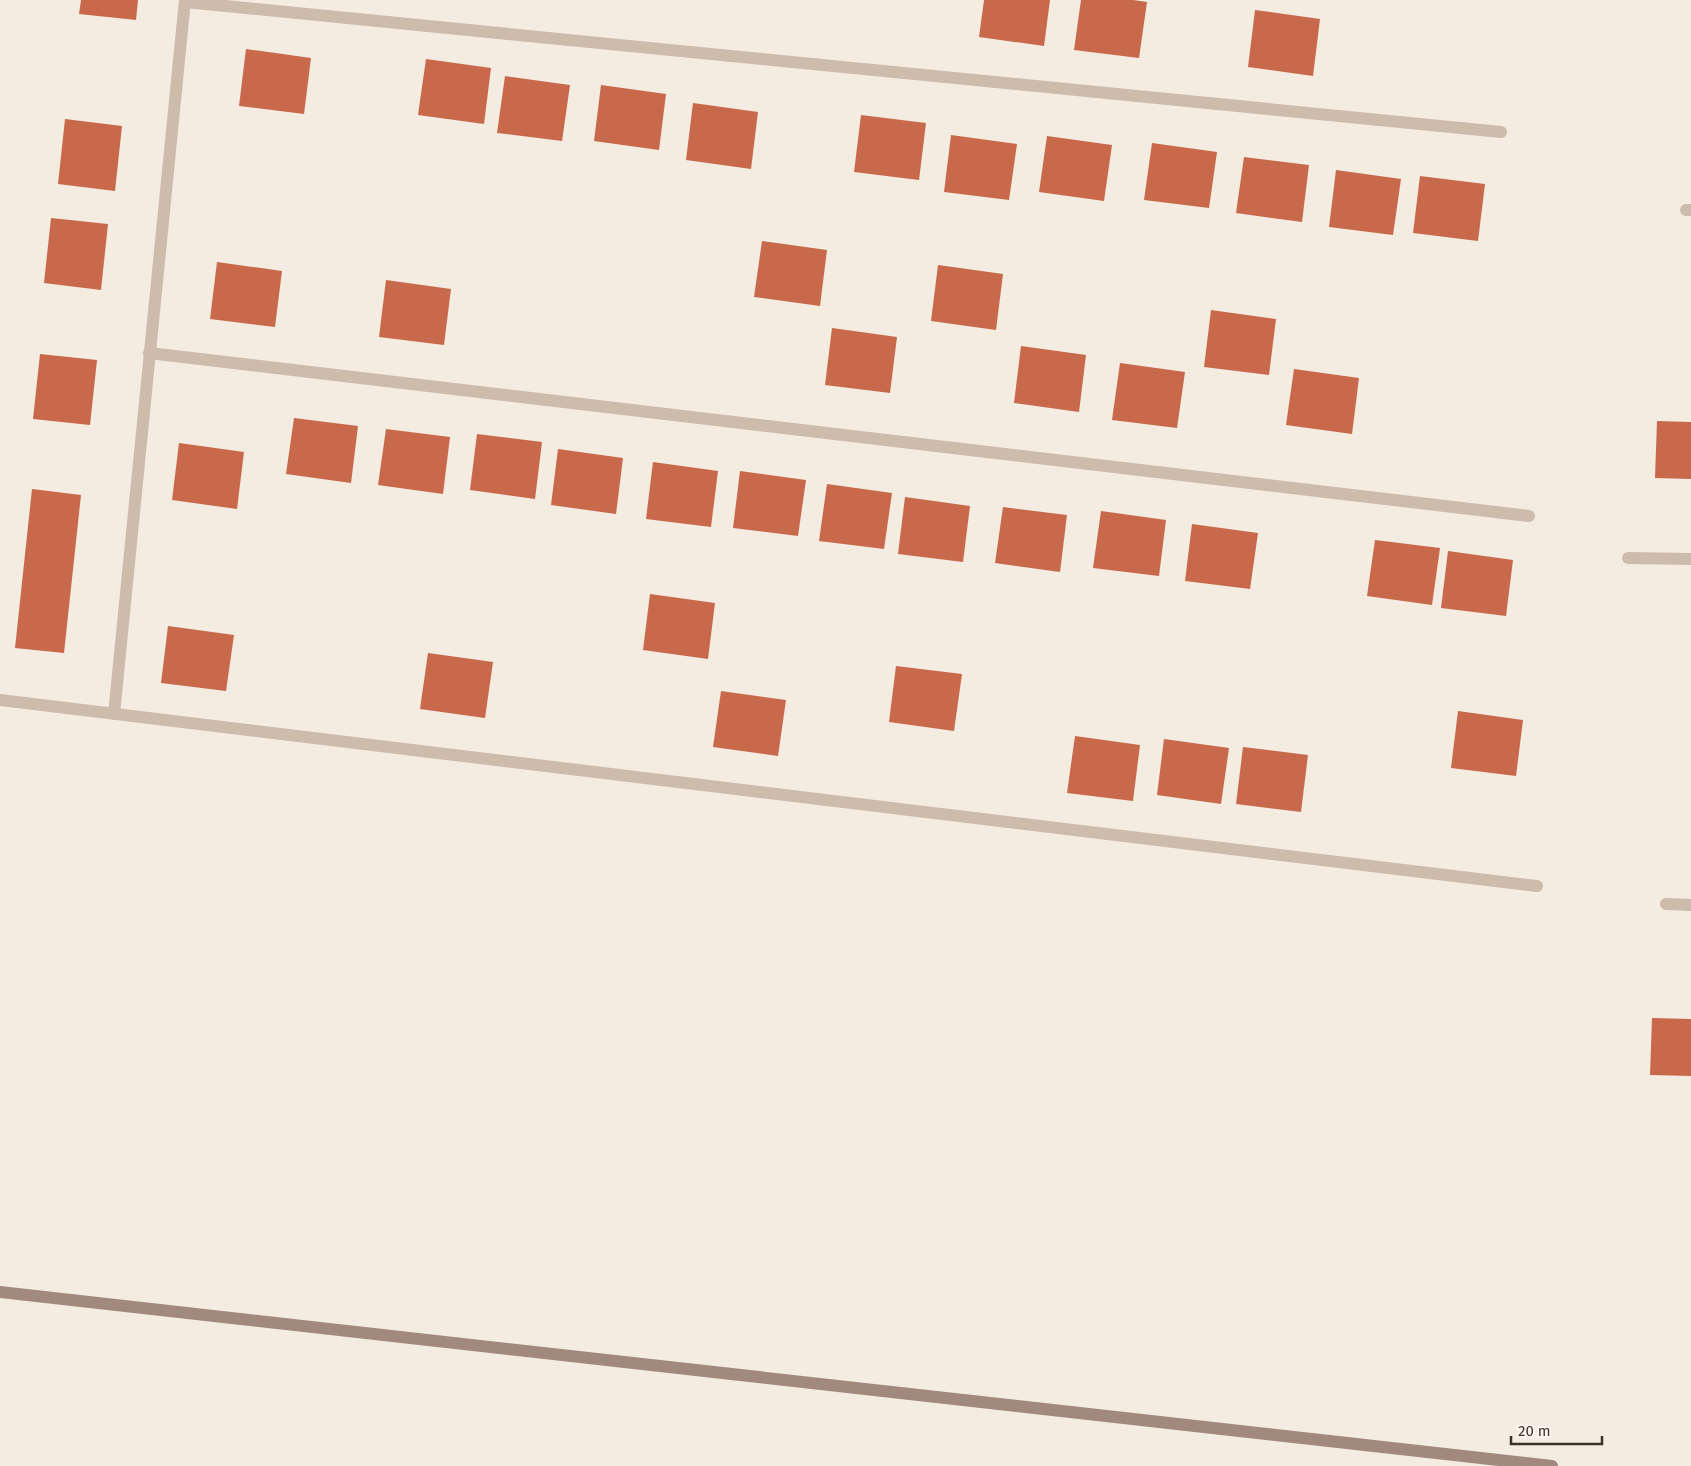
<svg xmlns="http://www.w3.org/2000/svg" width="1691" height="1466" font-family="'Fira Sans',sans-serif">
  <rect width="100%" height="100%" fill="#f4ebe1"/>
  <!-- building -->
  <g fill="#c8694b">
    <polygon points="81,0 138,0 136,20 79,14"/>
    <polygon points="984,0 1050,0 1044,46 979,37"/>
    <polygon points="1081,0 1133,0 1147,2 1139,58 1074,50"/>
    <polygon points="1255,10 1320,19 1313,76 1248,67"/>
    <polygon points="246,49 311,58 304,114 239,106"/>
    <polygon points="426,59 491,68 484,124 418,115"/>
    <polygon points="505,76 570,85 562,141 497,133"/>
    <polygon points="601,85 666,94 659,150 594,141"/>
    <polygon points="693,103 758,112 751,169 686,160"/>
    <polygon points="861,115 926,123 919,180 854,172"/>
    <polygon points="65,119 122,126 115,191 58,184"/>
    <polygon points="951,135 1017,144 1009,200 944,192"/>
    <polygon points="1047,136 1112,145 1104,201 1039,192"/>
    <polygon points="1152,143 1217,152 1209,208 1144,200"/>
    <polygon points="1244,157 1309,165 1302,222 1236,213"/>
    <polygon points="1336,170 1401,179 1393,235 1329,227"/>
    <polygon points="1420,176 1485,184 1478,241 1413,233"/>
    <polygon points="51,218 108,224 101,290 44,283"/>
    <polygon points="762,241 827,250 820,306 754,297"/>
    <polygon points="217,262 282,271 275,327 210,319"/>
    <polygon points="938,265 1003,274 996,330 931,321"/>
    <polygon points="386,280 451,289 444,345 379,337"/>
    <polygon points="1211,310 1276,319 1269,375 1204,367"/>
    <polygon points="832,328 897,337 890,393 825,385"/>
    <polygon points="1021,346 1086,355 1079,412 1014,403"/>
    <polygon points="40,354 97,360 90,425 33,419"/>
    <polygon points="1120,363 1185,372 1177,428 1112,420"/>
    <polygon points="1294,369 1359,378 1352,434 1286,425"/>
    <polygon points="294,418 358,426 351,483 286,474"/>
    <polygon points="1657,421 1691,422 1691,479 1655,478"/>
    <polygon points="386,429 450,437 443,494 378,485"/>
    <polygon points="477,434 542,442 535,499 470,490"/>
    <polygon points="179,443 244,452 237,509 172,500"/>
    <polygon points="558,449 623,458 616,514 551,505"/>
    <polygon points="653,462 718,471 711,527 646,519"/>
    <polygon points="740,471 806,480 798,536 733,528"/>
    <polygon points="827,484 892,493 884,549 819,541"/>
    <polygon points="32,489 81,495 64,653 15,648"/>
    <polygon points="905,497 970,506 963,562 898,554"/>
    <polygon points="1003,507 1067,515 1060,572 995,563"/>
    <polygon points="1101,511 1166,520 1159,576 1093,568"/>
    <polygon points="1192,524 1258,533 1250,589 1185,581"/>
    <polygon points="1375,540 1440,548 1432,605 1367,596"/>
    <polygon points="1448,551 1513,560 1506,616 1441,608"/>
    <polygon points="650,594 715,603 708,659 643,650"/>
    <polygon points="168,626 234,635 226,691 161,683"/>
    <polygon points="428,653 493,662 485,718 420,709"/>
    <polygon points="896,666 962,674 954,731 889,722"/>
    <polygon points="721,691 786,700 778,756 713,747"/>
    <polygon points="1458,711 1523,720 1516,776 1451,768"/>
    <polygon points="1075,736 1140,745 1133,801 1067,793"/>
    <polygon points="1164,739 1229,748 1221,804 1157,795"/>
    <polygon points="1243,747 1308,755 1301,812 1236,804"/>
    <polygon points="1652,1018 1691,1019 1691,1076 1650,1075"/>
  </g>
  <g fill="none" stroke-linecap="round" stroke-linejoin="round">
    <!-- street -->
    <g stroke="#cdbbac" stroke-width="12">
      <polyline points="185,2 1501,132"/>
      <polyline points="1686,210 1691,210"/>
      <polyline points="149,353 1529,516"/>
      <polyline points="1628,558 1691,559"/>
      <polyline points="0,700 1537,886"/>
      <polyline points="114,714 185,0"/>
      <polyline points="1666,904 1691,905"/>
    </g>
    <!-- secondary -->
    <polyline stroke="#a18a7d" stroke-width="12" points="0,1292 1552,1466"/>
  </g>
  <!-- scale -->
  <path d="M1511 1436v8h91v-8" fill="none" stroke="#3b302b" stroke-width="2.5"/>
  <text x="1518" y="1436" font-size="15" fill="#3b302b" stroke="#fbf5ee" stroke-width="4" paint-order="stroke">20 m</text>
</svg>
